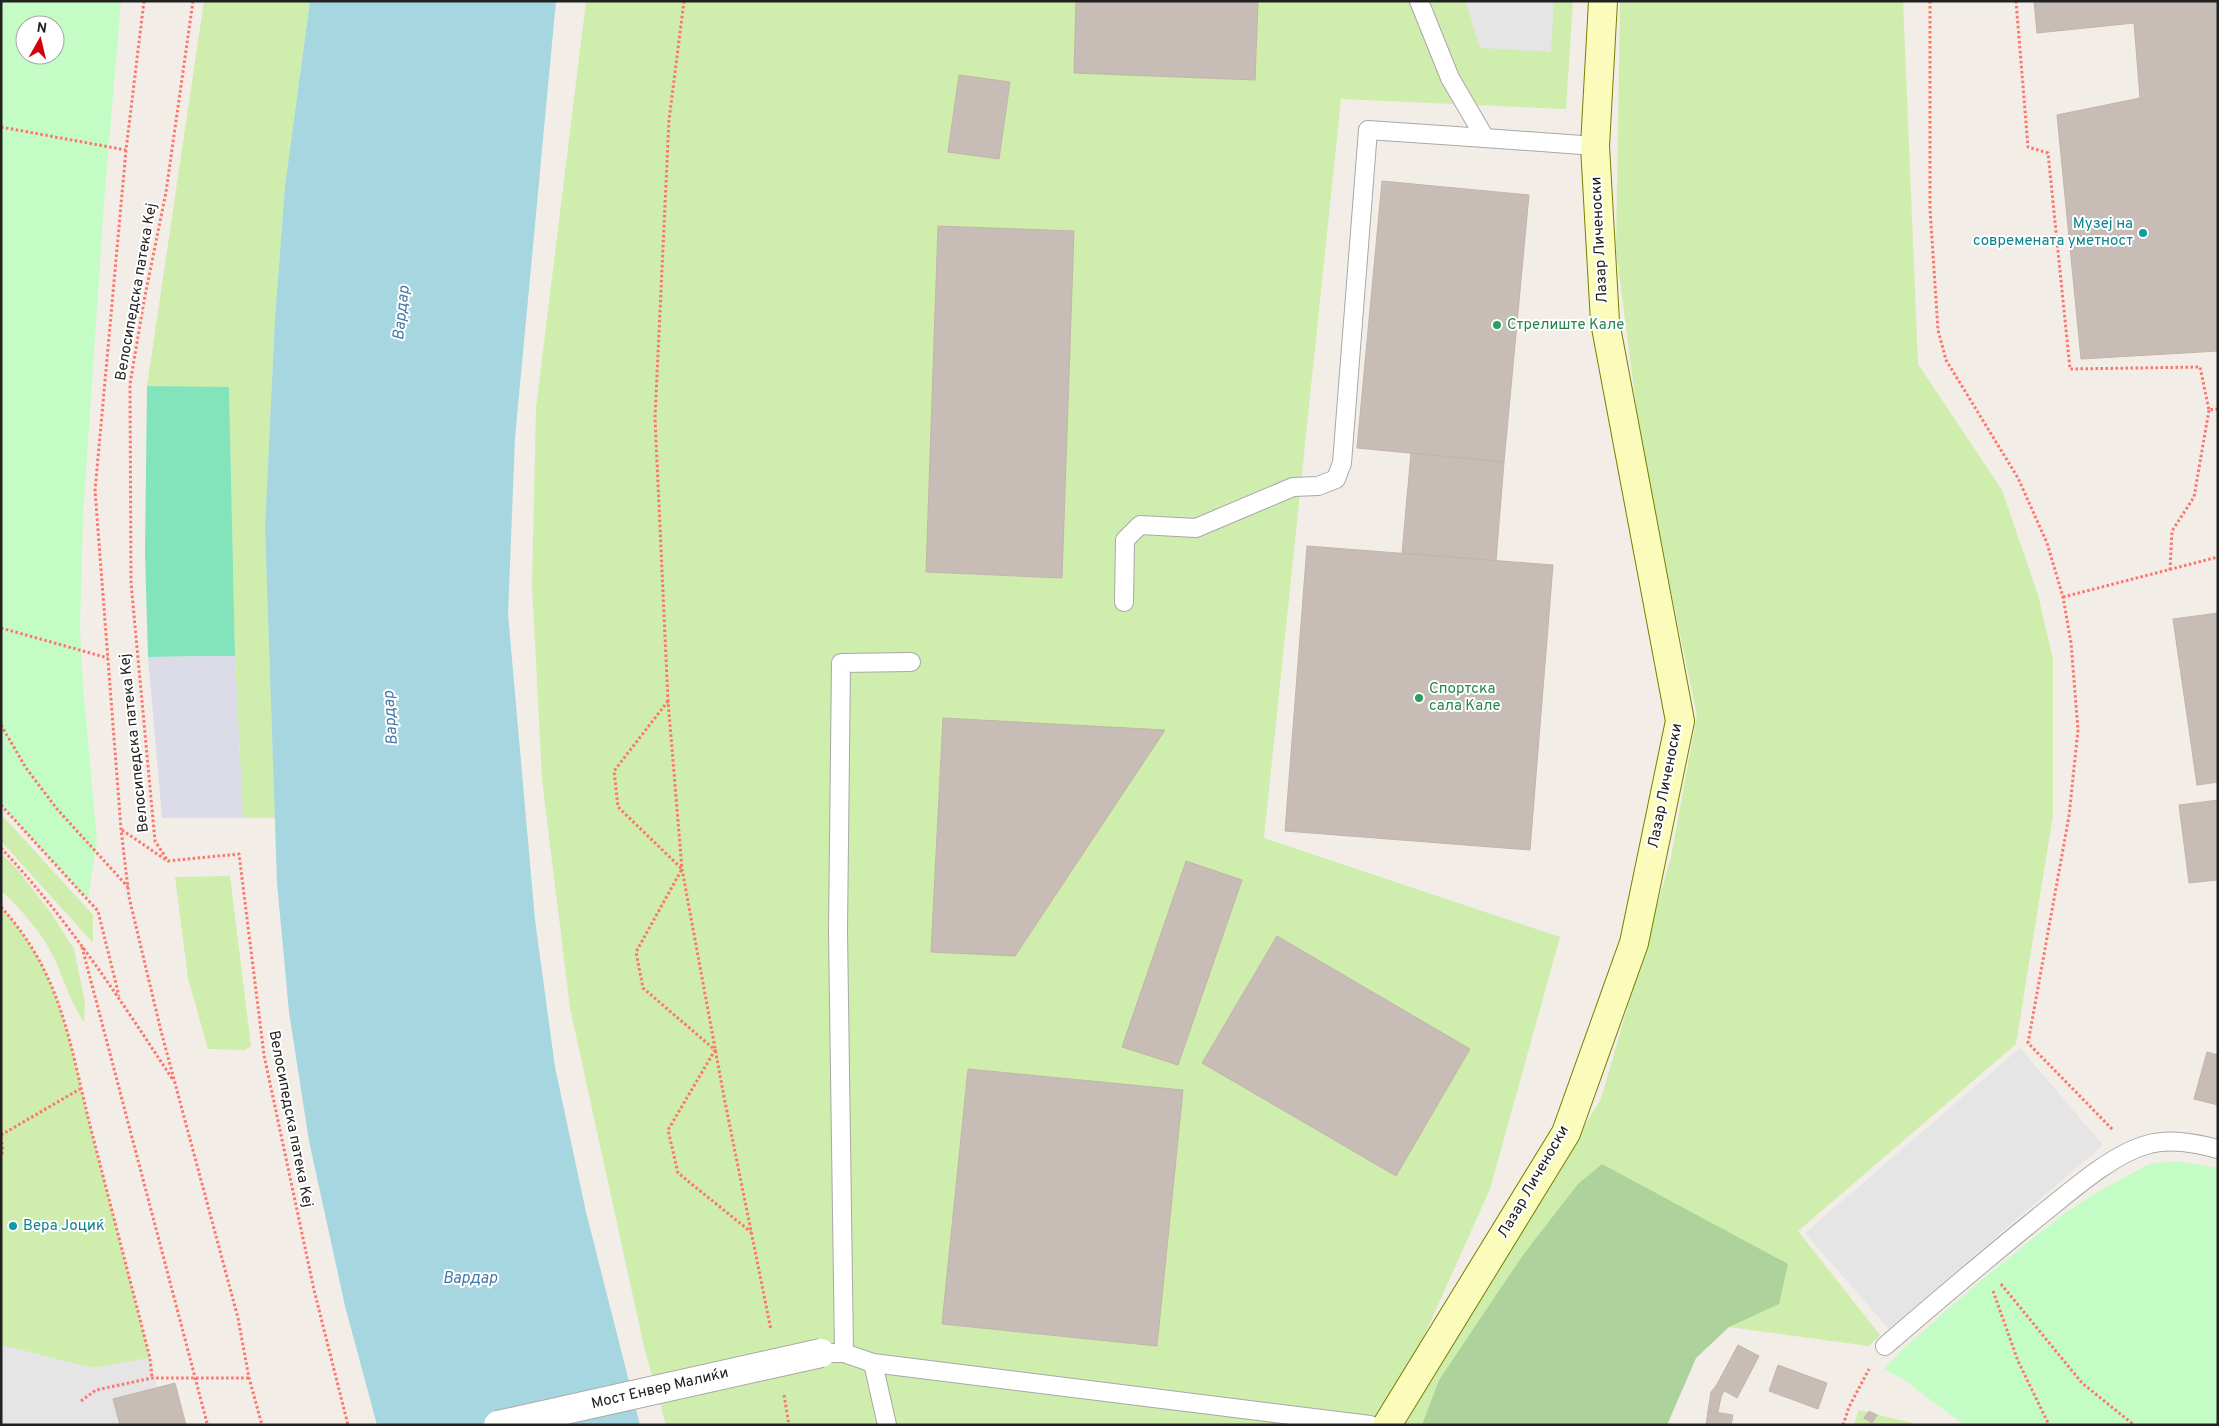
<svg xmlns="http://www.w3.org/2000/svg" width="2219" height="1426" font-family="Overpass,sans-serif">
  <rect width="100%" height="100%" fill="#f2eee7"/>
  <!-- grass -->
  <g fill="#cfedac">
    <polygon points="204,1 310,1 285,186 275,318 265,528 275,818 243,818 235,656 229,388 147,386"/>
    <polygon points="586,1 1573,1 1566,109 1341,99 1264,838 1560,937 1490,1189 1384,1425 666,1425 644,1347 570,1008 542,780 532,585 536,408"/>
    <polygon points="1620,1 1903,1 1918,364 2002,490 2038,595 2053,660 2053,815 2016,1044 1798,1231 1880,1335 1869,1346 1729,1327 1696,1358 1667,1425 1387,1425 1476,1299 1601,1099 1671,857 1697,715 1643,458 1616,250"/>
    <polygon points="1,814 93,915 93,943 1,841"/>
    <path d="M 1,853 L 18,870 L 51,913 L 74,949 L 85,1002 L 84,1022 C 70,1002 64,978 53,956 C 41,931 21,910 1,890 Z"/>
    <polygon points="230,876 251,1046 245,1050 208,1049 188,978 175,877"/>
    <path d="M 1,907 C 65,977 70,1050 93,1137 C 112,1211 131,1284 150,1358 L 92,1368 L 1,1345 Z"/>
    <polygon points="1859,1410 1912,1423 1915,1425 1854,1425"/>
  </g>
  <!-- forest -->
  <polygon fill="#add29b" points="1602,1164 1788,1264 1779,1304 1729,1327 1696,1358 1667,1425 1422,1425 1439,1380 1523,1255 1578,1184"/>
  <!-- park -->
  <g fill="#c4fcc6" fill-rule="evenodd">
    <path d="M 1,1 L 121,1 L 104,203 L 83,517 L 80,627 L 83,685 L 97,841 L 88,899 L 1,805 ZM 25,25 L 55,25 L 55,55 L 25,55 Z"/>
    <polygon points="2176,1161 2218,1168 2218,1425 1964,1425 1903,1379 1884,1369 1905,1347 1979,1282 2061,1216 2094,1194 2149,1164"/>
  </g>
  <!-- pitch -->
  <polygon fill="#83e3ba" points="147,386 229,387 235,656 148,657 145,554"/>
  <!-- parking -->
  <g fill="#e5e5e5">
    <polygon points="1465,1 1554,1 1551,52 1480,48"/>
    <polygon points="2020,1048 2103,1145 1889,1329 1805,1233"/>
    <polygon points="1,1345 92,1368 150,1358 157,1387 114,1399 120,1425 1,1425"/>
  </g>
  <!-- plaza -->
  <polygon fill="#dbdce8" points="235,656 243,818 162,818 148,657"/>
  <!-- water -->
  <polygon fill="#a6d6e0" points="310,1 556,1 515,438 508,614 535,920 555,1067 586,1212 640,1425 377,1425 345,1306 309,1141 289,1012 277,883 265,528 275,318 285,186"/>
  <!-- building -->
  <g fill="#c7bdb6" stroke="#c4b4a9">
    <polygon points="1076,1 1258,1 1255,80 1074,73"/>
    <polygon points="2034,1 2218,1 2218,351 2081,359 2057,115 2140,98 2134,23 2037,33"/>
    <polygon points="959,75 1010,82 999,159 948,152"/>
    <polygon points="1382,181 1529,195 1504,462 1357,448"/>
    <polygon points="938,226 1074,231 1062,578 926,572"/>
    <polygon points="1411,453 1504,462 1496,561 1402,553"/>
    <polygon points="1307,546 1553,565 1530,850 1285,831"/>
    <polygon points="2218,613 2218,782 2197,785 2173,619"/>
    <polygon points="943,718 1165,730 1015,956 931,952"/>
    <polygon points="2218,800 2218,880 2189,883 2179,805"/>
    <polygon points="1186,861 1242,880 1178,1065 1122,1047"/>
    <polygon points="1277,936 1470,1049 1396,1176 1202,1063"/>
    <polygon points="2207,1052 2218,1055 2218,1105 2194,1099"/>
    <polygon points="968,1069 1183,1090 1157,1346 942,1324"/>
    <polygon points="1738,1345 1759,1356 1737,1398 1716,1386"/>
    <polygon points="1778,1365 1827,1383 1818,1409 1769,1391"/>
    <polygon points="175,1383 186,1425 120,1425 113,1399"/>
    <polygon points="1716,1386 1724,1391 1721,1397 1718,1412 1708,1411 1711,1392"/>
    <polygon points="1708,1411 1733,1415 1731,1425 1706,1425"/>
    <polygon points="1869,1411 1877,1415 1872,1423 1864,1418"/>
  </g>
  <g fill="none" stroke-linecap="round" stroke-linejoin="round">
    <!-- lane casing -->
    <g stroke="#a8a8a8" stroke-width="20">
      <g id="lane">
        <polyline points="1419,1 1450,78 1485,138 1595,146"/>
        <polyline points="1124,602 1125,540 1140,525 1196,528 1293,487 1318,486 1336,479 1342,463 1368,130 1485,138"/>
        <path d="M 1885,1346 C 1937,1301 1989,1257 2042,1214 C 2071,1191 2111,1155 2146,1145 C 2170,1138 2195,1143 2218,1149"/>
        <polyline points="832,1353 844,1353 873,1363 1370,1425"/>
        <polyline points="844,1353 838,931 841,663 911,662"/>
        <polyline points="873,1363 887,1425"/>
      </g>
    </g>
    <!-- secondary casing -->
    <g stroke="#777f01" stroke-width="30">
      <polyline id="secondary" points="1387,1425 1566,1133 1634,943 1680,721 1605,322 1595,146 1603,1"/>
    </g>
    <!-- path -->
    <g stroke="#ff746b" stroke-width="3" stroke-dasharray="2.5 2.5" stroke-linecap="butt">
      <polyline points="144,1 126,150 95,491 121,829 129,897 161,1031 238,1318 249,1378 262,1425"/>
      <polyline points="193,1 166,192 144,301 130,384 131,583 155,841 168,861 239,854 264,1055 314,1290 348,1425"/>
      <polyline points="684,1 669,120 655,418 668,701 682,869 724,1097 771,1330"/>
      <polyline points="1930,1 1930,209 1938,330 1946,360 2018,478 2047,543 2063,597 2071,643 2078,730 2069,816 2028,1043 2113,1130"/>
      <polyline points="2016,1 2028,147 2048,153 2070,369 2200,367 2209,410 2218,409"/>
      <polyline points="1,127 126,150"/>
      <polyline points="2170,570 2172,531 2194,497 2209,410"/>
      <polyline points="2063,597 2218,557"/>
      <polyline points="1,628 108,658"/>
      <polyline points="668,701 614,771 618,807 682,869 636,952 643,988 715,1050 668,1130 678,1173 751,1232"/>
      <polyline points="1,725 26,768 57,809 128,887"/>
      <polyline points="1,805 98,911 119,996"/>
      <polyline points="122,830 166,860"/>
      <path d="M 1,848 C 67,918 120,999 173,1080"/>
      <path d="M 1,907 C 65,977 70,1050 93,1137 C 112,1211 131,1284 150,1358 L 152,1378"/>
      <polyline points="82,947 207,1423"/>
      <polyline points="1,1135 80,1089"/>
      <polyline points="1,1137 3,1151 1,1155"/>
      <polyline points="2001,1284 2082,1383 2134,1425"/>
      <polyline points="1993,1291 2018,1361 2049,1425"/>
      <polyline points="784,1395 789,1425"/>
      <polyline points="81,1401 96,1390 152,1378 249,1378"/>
      <polyline points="1843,1425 1849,1407 1869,1369"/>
    </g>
    <!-- lane -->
    <use href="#lane" stroke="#fff" stroke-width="18"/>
    <!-- secondary -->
    <use href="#secondary" stroke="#fbfcbb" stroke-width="28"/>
    <!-- street-bridge casing -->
    <g stroke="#a8a8a8" stroke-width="30" stroke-linecap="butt">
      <polyline id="street-bridge" points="498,1425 821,1353"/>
    </g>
    <!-- street-bridge -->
    <use href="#street-bridge" stroke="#fff" stroke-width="28"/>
  </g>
  <!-- markers -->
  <g fill="#0f9aa8" stroke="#fff" stroke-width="2">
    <circle cx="2143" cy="233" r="5"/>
    <circle cx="13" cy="1226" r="5"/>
  </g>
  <g fill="#2e9e5b" stroke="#fff" stroke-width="2">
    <circle cx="1497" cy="325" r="5"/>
    <circle cx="1419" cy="698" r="5"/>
  </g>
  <g text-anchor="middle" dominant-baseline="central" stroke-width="4" stroke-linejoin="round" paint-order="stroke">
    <!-- culture labels -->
    <g font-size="15" fill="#0d838f" stroke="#fff" text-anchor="end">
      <text x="2133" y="224">Музеј на<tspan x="2133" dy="17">современата уметност</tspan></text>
      <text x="23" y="1226" text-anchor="start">Вера Јоциќ</text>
    </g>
    <!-- street labels -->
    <g font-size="15" fill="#212121" stroke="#fff">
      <text transform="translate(1600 240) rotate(-93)">Лазар Личеноски</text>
      <text transform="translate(137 292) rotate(-80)">Велосипедска патека Кеј</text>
      <text transform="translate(135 743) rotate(-96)">Велосипедска патека Кеј</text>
      <text transform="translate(1666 786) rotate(-79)">Лазар Личеноски</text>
      <text transform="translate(290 1119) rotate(79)">Велосипедска патека Кеј</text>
      <text transform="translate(1534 1182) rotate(-60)">Лазар Личеноски</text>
      <text transform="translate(660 1389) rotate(-13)">Мост Енвер Малиќи</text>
    </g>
    <!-- leisure labels -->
    <g font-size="15" fill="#27864d" stroke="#fff" text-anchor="start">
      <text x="1507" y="325">Стрелиште Кале</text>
      <text x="1429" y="689">Спортска<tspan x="1429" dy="17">сала Кале</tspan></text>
    </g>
    <!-- water labels -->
    <g font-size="16" font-style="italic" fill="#4278a6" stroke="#fff">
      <text transform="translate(402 313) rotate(-84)">Вардар</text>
      <text transform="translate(391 718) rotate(-94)">Вардар</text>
      <text x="470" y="1279">Вардар</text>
    </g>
  </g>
  <!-- border -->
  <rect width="2219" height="1426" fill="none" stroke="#212121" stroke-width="5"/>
  <!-- north arrow -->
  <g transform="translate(40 40) rotate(8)"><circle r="24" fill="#ffffff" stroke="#a6a6a6"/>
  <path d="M0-4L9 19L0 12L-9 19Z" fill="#d20009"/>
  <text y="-8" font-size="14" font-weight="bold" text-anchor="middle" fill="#212121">N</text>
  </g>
</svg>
